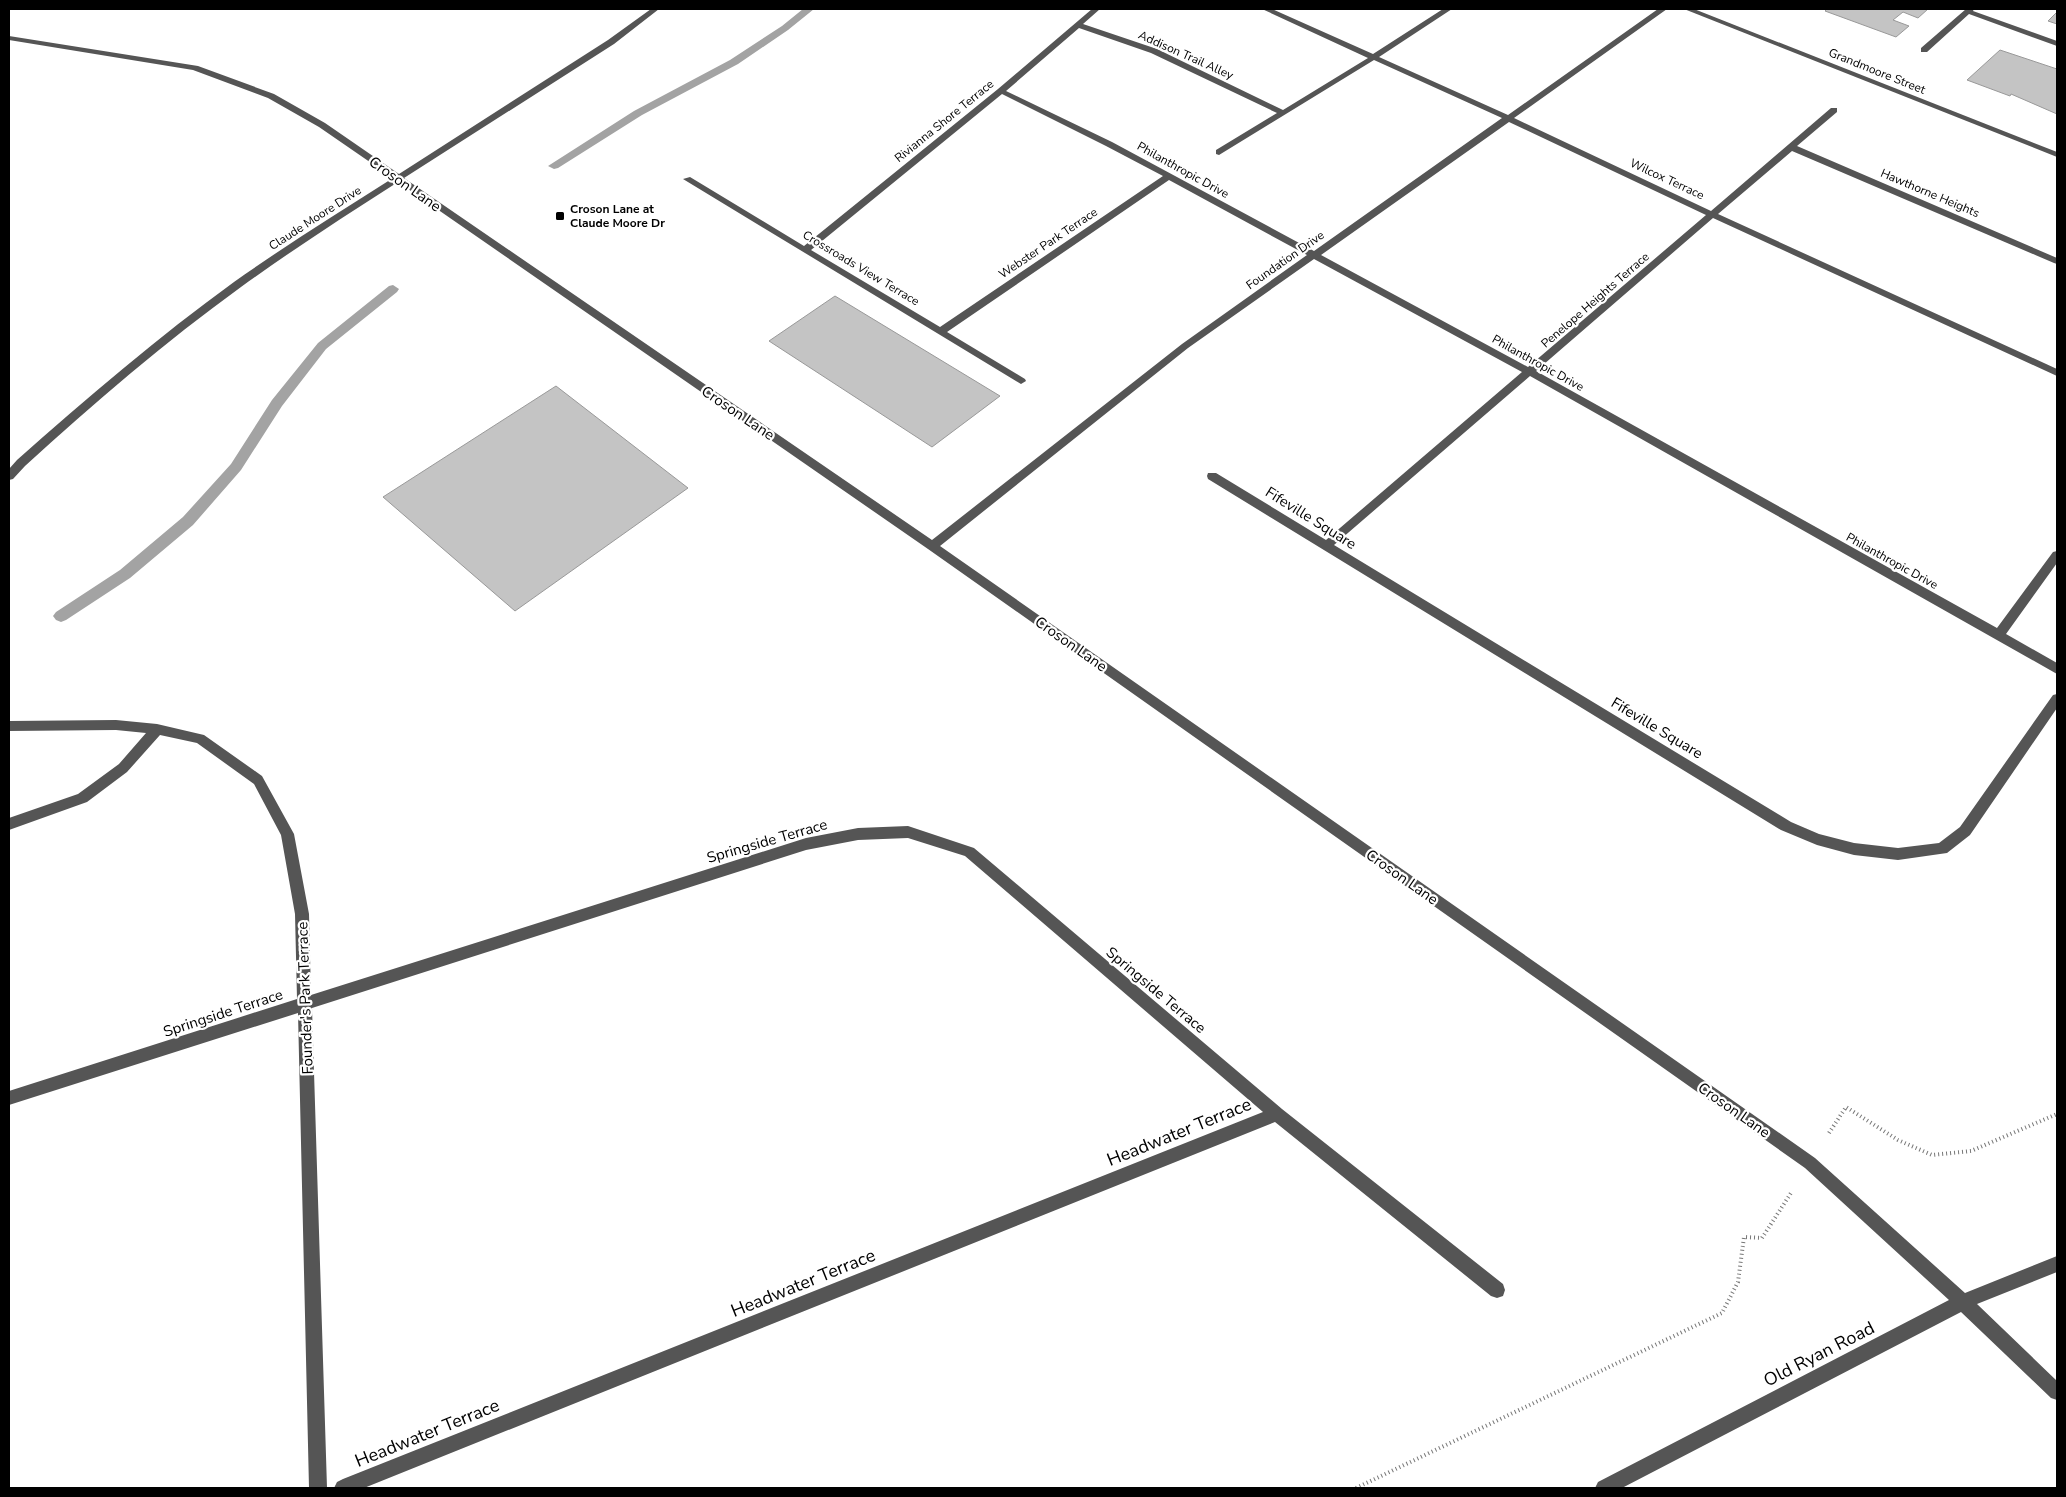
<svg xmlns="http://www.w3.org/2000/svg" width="2066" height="1497" font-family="'Nunito Sans',sans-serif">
  <rect width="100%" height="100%" fill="#fff"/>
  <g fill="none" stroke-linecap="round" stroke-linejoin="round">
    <!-- stream -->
    <g fill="#a3a3a3" fill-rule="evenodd">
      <polygon points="803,9 814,9 788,30 738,64 642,115 558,168 554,169 548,166 634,111 730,60 782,26"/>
      <polygon points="393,285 399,289 397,292 326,349 282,406 241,470 193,525 130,578 66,620 61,622 56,620 53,616 56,612 120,570 183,517 231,464 272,400 318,343 389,286"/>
    </g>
  </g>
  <!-- building -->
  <g fill="#c4c4c4" stroke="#999">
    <polygon points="1827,9 1928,9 1918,18 1903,12 1893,20 1909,26 1896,37 1825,11"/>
    <polygon points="2057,12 2057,24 2048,21"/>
    <polygon points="2000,50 2057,69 2057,114 2011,94 2010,96 1967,80"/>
    <polygon points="835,296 1000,396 932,447 769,341"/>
    <polygon points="556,386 688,488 515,611 383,497"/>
  </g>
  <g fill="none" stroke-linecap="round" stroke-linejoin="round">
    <!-- path -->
    <g stroke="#777" stroke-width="4" stroke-dasharray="1 3" stroke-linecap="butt">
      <polyline points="1829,1133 1846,1107 1898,1140 1932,1155 1971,1151 2057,1114"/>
      <polyline points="1356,1488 1722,1313 1738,1282 1744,1237 1762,1238 1791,1193"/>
    </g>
    <!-- minor -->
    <g fill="#555" fill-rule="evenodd">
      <path d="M 651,9 L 659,9 L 614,44 L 404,178 L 932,540 L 1182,344 L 1307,255 L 1169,180 L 947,332 L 1025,379 L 1026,381 L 1021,384 L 683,179 L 690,177 L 804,246 L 998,89 L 1092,9 L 1100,9 L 1083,24 L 1157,49 L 1283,110 L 1368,58 L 1262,9 L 1272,9 L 1373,54 L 1443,9 L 1452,9 L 1379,57 L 1508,115 L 1658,9 L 1667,9 L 1514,118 L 1711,211 L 1831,108 L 1837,108 L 1837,112 L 1797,146 L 2057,258 L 2057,264 L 2054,263 L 1792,151 L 1718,214 L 2057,369 L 2057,376 L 1713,218 L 1536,371 L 1997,628 L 2053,552 L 2057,551 L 2057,563 L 2006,634 L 2057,663 L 2057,674 L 1530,376 L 1334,545 L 1791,822 L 1819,834 L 1854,843 L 1898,848 L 1939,843 L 1960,827 L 2053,695 L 2057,694 L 2057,708 L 1970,835 L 1947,853 L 1898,860 L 1854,855 L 1817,845 L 1781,830 L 1208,479 L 1207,476 L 1208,473 L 1216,473 L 1326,540 L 1522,372 L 1314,259 L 1188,348 L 940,546 L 1815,1158 L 1965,1293 L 2057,1256 L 2057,1272 L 1977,1304 L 2057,1381 L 2057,1400 L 2051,1398 L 1961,1312 L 1622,1488 L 1595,1488 L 1598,1482 L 1949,1300 L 1805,1168 L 928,549 L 398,182 C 345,216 292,250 241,287 C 165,342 94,403 25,466 L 13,479 L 9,480 L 9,469 L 17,460 C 87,398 158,337 234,282 C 286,245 340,212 393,178 L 319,127 L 268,98 L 193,70 L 9,40 L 9,36 L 198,66 L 274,94 L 325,123 L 399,174 L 608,40 ZM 1079,28 L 1151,53 L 1277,113 L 1216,150 L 1216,154 L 1219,155 L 1374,60 L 1502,118 L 1314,251 L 1112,142 L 1006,91 ZM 1002,94 L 1106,146 L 1163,176 L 940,327 L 811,250 ZM 1509,122 L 1706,215 L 1528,367 L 1321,255 Z"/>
      <polygon points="1684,9 1694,9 2057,152 2057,157"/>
      <polygon points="1966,9 1974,9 1973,11 2057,41 2057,46 1969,14 1927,52 1921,52 1921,48"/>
      <polygon points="116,720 157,724 204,735 262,776 294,834 309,914 311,995 806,838 858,828 908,826 974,848 1282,1109 1503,1284 1505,1290 1503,1296 1497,1298 1491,1296 1275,1122 364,1488 334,1488 337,1482 343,1479 1263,1112 965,856 908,838 858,840 806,850 312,1008 327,1488 309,1488 298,1013 9,1105 9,1091 297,999 295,914 281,835 254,784 197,743 160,735 127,772 87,802 9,830 9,818 78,794 119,764 146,733 116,730 9,731 9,721"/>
    </g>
  </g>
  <!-- markers -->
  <rect fill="#000" stroke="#fff" stroke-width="2" x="555" y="211" width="10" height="10" rx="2.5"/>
  <g text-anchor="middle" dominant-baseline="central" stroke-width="4.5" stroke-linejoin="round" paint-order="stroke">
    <!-- far-street labels -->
    <g font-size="12" fill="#000" stroke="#fff">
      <text transform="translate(1186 55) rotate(24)">Addison Trail Alley</text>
      <text transform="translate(1877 71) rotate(22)">Grandmoore Street</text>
      <text transform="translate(944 121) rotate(-39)">Rivianna Shore Terrace</text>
      <text transform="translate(1183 170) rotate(29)">Philanthropic Drive</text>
      <text transform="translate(1667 179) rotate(25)">Wilcox Terrace</text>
      <text transform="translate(1930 193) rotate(23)">Hawthorne Heights</text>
      <text transform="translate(315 218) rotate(-33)">Claude Moore Drive</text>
      <text transform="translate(1048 243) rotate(-34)">Webster Park Terrace</text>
      <text transform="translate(1285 260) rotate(-35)">Foundation Drive</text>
      <text transform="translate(861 268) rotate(31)">Crossroads View Terrace</text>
      <text transform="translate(1595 300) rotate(-41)">Penelope Heights Terrace</text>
      <text transform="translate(1538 363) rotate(29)">Philanthropic Drive</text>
      <text transform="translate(1892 561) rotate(29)">Philanthropic Drive</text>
    </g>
    <!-- far-poi labels -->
    <g font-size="12" font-weight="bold" fill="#000" stroke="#fff" text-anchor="start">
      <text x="570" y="209">Croson Lane at<tspan x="570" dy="14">Claude Moore Dr</tspan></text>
    </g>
    <!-- street labels -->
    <g font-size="15" fill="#000" stroke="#fff">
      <text transform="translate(405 184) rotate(35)">Croson Lane</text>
      <text transform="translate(738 413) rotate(34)">Croson Lane</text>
      <text transform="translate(1311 518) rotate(32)">Fifeville Square</text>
      <text transform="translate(1071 644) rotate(35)">Croson Lane</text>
      <text transform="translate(1657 728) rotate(31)">Fifeville Square</text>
      <text transform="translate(767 841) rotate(-16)">Springside Terrace</text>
      <text transform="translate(1402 877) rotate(35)">Croson Lane</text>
      <text transform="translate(1156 990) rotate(40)">Springside Terrace</text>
      <text transform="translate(305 998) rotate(-92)">Founder's Park Terrace</text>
      <text transform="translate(223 1013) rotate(-18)">Springside Terrace</text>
      <text transform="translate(1734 1110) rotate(35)">Croson Lane</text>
    </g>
    <!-- near-street labels -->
    <g font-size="18" fill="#000" stroke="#fff">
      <text transform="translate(1179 1132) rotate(-22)">Headwater Terrace</text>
      <text transform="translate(803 1283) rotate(-22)">Headwater Terrace</text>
      <text transform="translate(1819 1354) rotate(-27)">Old Ryan Road</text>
      <text transform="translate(427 1433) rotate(-22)">Headwater Terrace</text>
    </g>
  </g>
  <!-- border -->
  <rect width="2066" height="1497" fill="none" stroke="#000000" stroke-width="20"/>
</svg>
